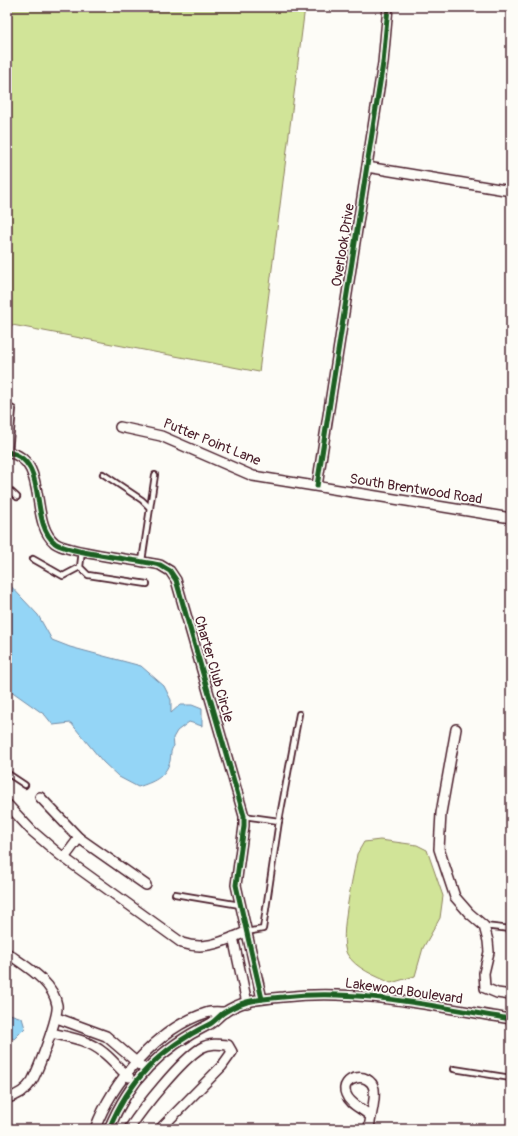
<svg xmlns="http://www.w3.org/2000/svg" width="518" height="1136" font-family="Pangolin,sans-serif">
  <rect width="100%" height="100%" fill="#fdfcf7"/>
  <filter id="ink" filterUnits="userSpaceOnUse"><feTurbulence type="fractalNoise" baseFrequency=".025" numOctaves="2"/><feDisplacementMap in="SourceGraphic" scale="8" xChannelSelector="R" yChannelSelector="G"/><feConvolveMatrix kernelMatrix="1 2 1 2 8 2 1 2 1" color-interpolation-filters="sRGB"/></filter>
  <g filter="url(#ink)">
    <!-- green -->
    <g fill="#d1e498" stroke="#8e8262">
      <polygon points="7,7 305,7 259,372 7,324"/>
      <path d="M 380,840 L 417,845 L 427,850 L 443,896 L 440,918 L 423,948 L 415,976 L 391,983 C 376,976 356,969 347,954 C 338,938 354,874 357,854 L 364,842 Z"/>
    </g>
    <!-- water -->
    <g fill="#94d5f6" stroke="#768ca5">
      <path d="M 7,582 L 38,615 L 52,640 L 70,647 L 141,666 L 164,686 L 171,700 L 171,713 L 180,705 L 192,705 L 202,709 L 202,726 L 189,722 L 177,731 L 173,738 L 174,746 C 170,750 171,756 170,761 C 165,778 153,782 138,787 L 119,777 L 103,762 L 71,723 L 53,725 L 45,715 L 7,688 Z"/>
      <polygon points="7,1013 22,1018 25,1028 14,1039 7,1037"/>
    </g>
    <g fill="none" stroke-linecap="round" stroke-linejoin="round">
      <!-- lane casing -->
      <g stroke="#4a1f2b" stroke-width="8">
        <g id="lane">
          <polyline points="7,406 13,409 9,452"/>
          <polyline points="103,474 142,500 150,508"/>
          <polyline points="7,488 17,497"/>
          <polyline points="82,551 80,567 88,575 147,584"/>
          <polyline points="33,559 63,576 80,567"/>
          <polyline points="142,561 155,475"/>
          <polyline points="7,773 25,785"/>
          <polyline points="244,816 279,821 299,714"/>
          <polyline points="175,894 240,905"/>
          <polyline points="484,926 511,929"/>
          <polyline points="246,932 263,929 279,821"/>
          <polyline points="454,1069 511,1078"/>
        </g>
      </g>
      <!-- street casing -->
      <g stroke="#4a1f2b" stroke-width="12">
        <g id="street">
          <polyline points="367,167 511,191"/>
          <polyline points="120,427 161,436 253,476 511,518"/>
          <path d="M 7,452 C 50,459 28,521 55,543 C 68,553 140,560 160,565 L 170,571 L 176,580 L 244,816 L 244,826 L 236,885 L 262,999"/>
          <polyline points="317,486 383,63 388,7"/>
          <polyline points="456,729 441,813 439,849 455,897 469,913 484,926 488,941 489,952 484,973 485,988 497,993 511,995"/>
          <polyline points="40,797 79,838"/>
          <path d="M 7,804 L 32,831 L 60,855 L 182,943 C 206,951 224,941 246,932"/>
          <polyline points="64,858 79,838 146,885"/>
          <polyline points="233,937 247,1003"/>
          <path d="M 7,953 C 25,966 53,981 57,1005 C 59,1016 38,1070 32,1081 C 26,1090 17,1096 7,1098"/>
          <polyline points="57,1018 106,1036 141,1066"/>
          <path d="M 51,1033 C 69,1037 89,1040 104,1053 C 113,1060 120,1070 129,1077"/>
          <path d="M 95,1129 C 112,1082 158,1028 206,1013 C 212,1011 219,1012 225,1012"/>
          <path d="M 109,1129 C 129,1080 161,1048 208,1025 C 215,1022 219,1015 225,1012 C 231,1008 240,1004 247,1002 C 259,999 271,998 283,997 C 360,988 435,1007 511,1019"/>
          <path d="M 129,1129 C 143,1108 181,1060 201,1048 C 209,1043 219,1044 228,1045 L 232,1052 L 222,1066 L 160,1129"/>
          <path d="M 369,1129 C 370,1117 376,1101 374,1089 C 370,1070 339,1077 346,1094 C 350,1105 362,1108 370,1116"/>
        </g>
      </g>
      <!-- lane -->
      <use href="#lane" stroke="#fdfcf7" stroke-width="4.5"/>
      <!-- street -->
      <use href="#street" stroke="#fdfcf7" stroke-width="9"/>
      <!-- cycleway casing -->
      <g stroke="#fdfcf7" stroke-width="8">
        <g id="cycleway">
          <path d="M 7,452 C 50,459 28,521 55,543 C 68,553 140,560 160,565 L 170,571 L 176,580 L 244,816 L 244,826 L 236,885 L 262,999"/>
          <polyline points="317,486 383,63 388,7"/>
          <path d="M 109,1129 C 129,1080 161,1048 208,1025 C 215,1022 219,1015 225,1012 C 231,1008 240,1004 247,1002 C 259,999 271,998 283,997 C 360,988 435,1007 511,1019"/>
        </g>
      </g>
      <!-- cycleway -->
      <use href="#cycleway" stroke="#1b5e20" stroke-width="5"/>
    </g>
  </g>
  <g text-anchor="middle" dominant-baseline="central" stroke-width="3.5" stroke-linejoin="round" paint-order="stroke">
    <!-- street labels -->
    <g font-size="14" fill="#4a1f2b" stroke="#fdfcf7">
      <text transform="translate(343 245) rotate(-81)">Overlook Drive</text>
      <text transform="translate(212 442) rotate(22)">Putter Point Lane</text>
      <text transform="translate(416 489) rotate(9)">South Brentwood Road</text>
      <text transform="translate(214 669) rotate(74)">Charter Club Circle</text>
      <text transform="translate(404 991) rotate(8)">Lakewood Boulevard</text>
    </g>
  </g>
  <!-- margin -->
  <rect width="518" height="1136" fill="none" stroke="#fdfcf7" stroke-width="24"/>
  <rect x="12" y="12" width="494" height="1112" fill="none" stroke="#4a1f2b" stroke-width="1.5" filter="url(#ink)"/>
</svg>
